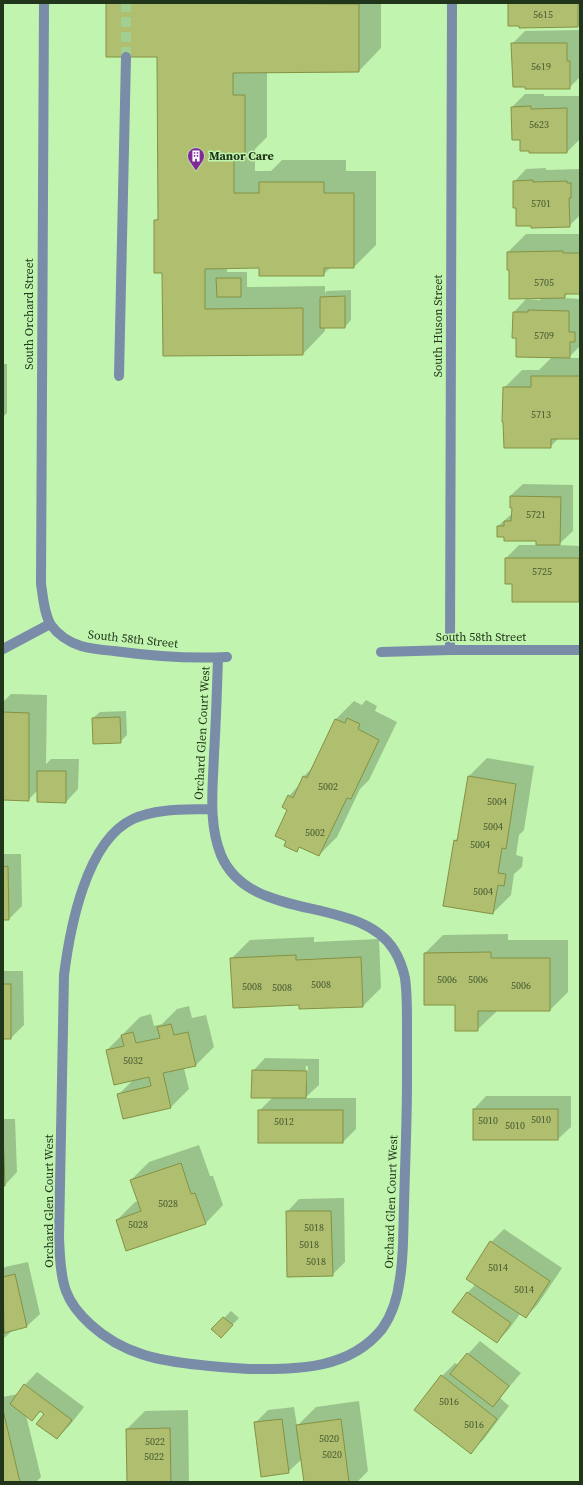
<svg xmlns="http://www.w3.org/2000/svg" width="583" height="1485" font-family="'Source Serif 4',serif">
  <rect width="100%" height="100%" fill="#c1f4af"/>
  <!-- shadow -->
  <g fill="#0003" fill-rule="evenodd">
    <polygon points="107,3 381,3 381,48 359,71 267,71 267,137 255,149 255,171 271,171 282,160 346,160 346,171 376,171 376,245 354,267 331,267 323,275 260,267 227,268 227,272 247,272 247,287 325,286 325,293 327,291 351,290 351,320 345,327 325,327 325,331 303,354 164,355 163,272 155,221 159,217 158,56 107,56"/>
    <polygon points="509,3 580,3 580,24 578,26"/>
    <polygon points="580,30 580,77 569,88 512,44 525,31"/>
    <polygon points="525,94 544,94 544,96 579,96 580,139 567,152 512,107"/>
    <polygon points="546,168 546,170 580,169 580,215 569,226 532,225 517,207 514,182 526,169"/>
    <polygon points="526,234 580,234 580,293 568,293 563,298 580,299 580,346 568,358 580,358 580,438 559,438 550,447 504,388 522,370 539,370 552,357 517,337 514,312 526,299 540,300 542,297 510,269 508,252"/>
    <polygon points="3,364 7,364 7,413 3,417"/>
    <polygon points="523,484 573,485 573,531 558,545 580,546 580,600 579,601 513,583 506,558 519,545 537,545 537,540 505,537 498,526 513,513 510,496"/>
    <polygon points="11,694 47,695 46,764 51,759 79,759 78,789 66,802 38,790 28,800 3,799 3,702"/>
    <polygon points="366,700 377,706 375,711 397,722 369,780 360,789 337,837 319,855 301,846 296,851 288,841 289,796 300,784 304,776 313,767 336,719 354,701 362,705"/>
    <polygon points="126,711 127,735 120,742 93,718 100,712"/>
    <polygon points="487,758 534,766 524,830 519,835 516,855 523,857 522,867 514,874 511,895 493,913 455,841 459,836 469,776"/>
    <polygon points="3,854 21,854 22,906 9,919 3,919"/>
    <polygon points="508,934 508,940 568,940 568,992 550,1010 496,1010 496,1012 477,1030 456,1004 425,953 443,935"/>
    <polygon points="314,937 314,942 379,939 381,988 363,1006 300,1004 232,958 250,940"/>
    <polygon points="3,971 23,971 24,1025 11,1038 3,1038"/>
    <polygon points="189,1006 192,1018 206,1015 214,1047 196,1065 184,1068 189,1089 171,1107 124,1118 118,1095 133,1080 107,1050 140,1017 151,1014 154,1026 162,1024 177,1009"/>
    <path d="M 265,1058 L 319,1059 L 319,1085 L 305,1098 L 356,1098 L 356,1129 L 343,1142 L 259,1111 L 273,1097 L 253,1071 ZM 306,1066 L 308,1066 L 307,1086 L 305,1086 Z"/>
    <polygon points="486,1096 571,1096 571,1127 558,1139 474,1109"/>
    <polygon points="3,1119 15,1119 17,1172 5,1185 3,1185"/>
    <polygon points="199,1145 210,1176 213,1176 223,1205 205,1224 117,1220 135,1202 138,1201 131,1180 149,1162"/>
    <polygon points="344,1198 345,1262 332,1275 287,1212 299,1199"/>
    <polygon points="504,1229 562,1268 538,1304 526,1317 520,1314 509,1329 497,1342 454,1312 468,1292 476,1284 491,1242"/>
    <polygon points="28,1262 40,1314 27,1326 13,1330 3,1339 3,1269 5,1267"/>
    <polygon points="231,1311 239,1318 221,1337 213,1329"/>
    <polygon points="480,1341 521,1373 500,1398 509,1406 483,1440 470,1452 416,1410 442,1376 455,1363 458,1365"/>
    <polygon points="37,1372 84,1407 70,1425 57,1438 45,1413 41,1411 32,1419 26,1415 41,1477 36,1482 3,1482 3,1397 18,1394 25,1385"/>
    <polygon points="359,1401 368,1471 357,1482 305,1482 302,1459 288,1472 255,1423 268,1410 294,1407 297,1426 316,1407"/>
    <polygon points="188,1410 189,1482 128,1482 127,1429 145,1411"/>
  </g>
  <!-- building -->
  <g fill="#afbf6f" stroke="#849242">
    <polygon points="106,3 359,4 359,72 233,73 233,95 245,95 245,161 234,161 234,193 259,193 259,182 324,182 324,193 354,193 354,268 324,268 324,276 259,276 259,268 205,269 205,309 303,308 303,355 163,356 162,273 154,273 154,220 158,220 157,57 106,57"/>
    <polygon points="508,3 578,3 578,27 519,28 519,26 508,26"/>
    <polygon points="511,43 567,43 567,61 570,61 570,89 525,89 525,87 513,87"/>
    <polygon points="531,106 531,109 567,108 567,153 529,153 529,151 520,151 520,140 512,140 511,107"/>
    <polygon points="533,180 533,182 567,181 567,183 571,183 571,198 569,198 570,227 531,228 531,226 516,226 516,208 513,208 513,181"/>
    <polygon points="563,251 563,253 580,253 580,294 565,294 565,298 509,299 509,270 507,270 507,252"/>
    <polygon points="216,278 241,278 241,297 217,297"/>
    <polygon points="345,296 345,328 320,328 320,297"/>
    <polygon points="528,310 569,311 569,332 575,332 575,342 570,342 570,358 516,357 516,338 512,338 513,312 528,312"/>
    <polygon points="531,376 580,376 580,439 551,439 551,448 504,448 503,422 502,422 503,387 531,387"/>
    <polygon points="510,496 561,497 560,545 536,545 536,541 504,541 504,537 497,537 497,526 504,526 504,521 511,521 512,508 510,508"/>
    <polygon points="505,558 579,558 579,602 512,602 512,584 505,584"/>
    <polygon points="3,712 29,713 29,801 3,800"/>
    <polygon points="120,717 121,743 93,744 92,718"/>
    <polygon points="347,718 360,724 358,729 379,740 351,799 347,798 319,856 299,847 297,852 284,846 286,841 275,836 287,810 282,807 288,795 293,798 303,776 307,778 335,719 345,723"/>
    <polygon points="37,771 66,771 66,803 37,802"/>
    <polygon points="468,776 516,784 506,849 502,848 498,873 506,874 504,886 498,885 493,914 443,906 454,840 457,841"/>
    <polygon points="8,866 9,920 3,920 3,867"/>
    <polygon points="491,952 491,958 550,958 550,1011 478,1011 478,1031 455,1031 455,1005 424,1005 424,953"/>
    <polygon points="296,955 296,960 361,957 363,1007 299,1009 299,1005 233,1008 230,958"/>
    <rect x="3" y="984" width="8" height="55"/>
    <polygon points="171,1024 174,1035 188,1032 196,1066 163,1073 171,1108 123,1119 117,1094 151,1086 149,1077 114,1085 106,1050 124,1046 121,1035 133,1032 136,1043 160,1038 157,1027"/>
    <polygon points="252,1070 307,1071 306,1098 251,1098"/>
    <rect x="473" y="1109" width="85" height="31"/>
    <rect x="258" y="1110" width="85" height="33"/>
    <polygon points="3,1132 5,1186 3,1186"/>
    <polygon points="181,1163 191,1194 195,1193 206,1224 126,1251 116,1220 141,1211 130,1180"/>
    <polygon points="286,1211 331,1211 333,1276 287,1277"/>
    <polygon points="490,1241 550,1281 526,1318 466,1279"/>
    <polygon points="15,1274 27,1327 4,1333 3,1277"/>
    <polygon points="467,1292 511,1323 497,1343 452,1312"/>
    <polygon points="223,1317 233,1325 221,1338 211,1329"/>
    <polygon points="467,1353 509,1386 493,1407 450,1374"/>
    <polygon points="441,1375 497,1419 471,1454 414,1410"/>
    <polygon points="24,1384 72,1420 57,1439 36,1424 44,1414 40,1411 32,1421 10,1404"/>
    <polygon points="3,1410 20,1482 3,1482"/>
    <polygon points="282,1419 289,1473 261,1477 254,1422"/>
    <polygon points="341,1419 349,1482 304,1482 296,1425"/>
    <polygon points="170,1428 171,1482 127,1482 126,1429"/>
  </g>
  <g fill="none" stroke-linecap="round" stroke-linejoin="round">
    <!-- minor-tunnel -->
    <polyline stroke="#a1ce91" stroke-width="10" stroke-dasharray="10 5" stroke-linecap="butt" points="126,57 126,3"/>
    <!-- minor -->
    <g stroke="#798ca8" stroke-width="10">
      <path d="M 44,3 L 41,584 C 43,596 44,614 51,625 C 58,635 69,642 81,646 C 91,649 103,650 114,651 C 151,656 190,659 227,657"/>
      <polyline points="119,376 126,57"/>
      <polyline points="3,649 50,624"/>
      <polyline points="450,650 452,3"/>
      <polyline points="381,652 450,650 580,650"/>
      <path d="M 212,809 C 186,810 157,808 133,819 C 86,841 70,928 64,975 L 59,1238 C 60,1255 60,1275 66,1291 C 71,1305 80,1315 91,1325 C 123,1354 159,1361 201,1365 C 217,1367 233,1368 249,1369 C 297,1369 349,1370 382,1329 C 392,1315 398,1295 400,1278 C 404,1255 403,1230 404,1206 C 405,1164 407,1122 407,1080 C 407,1060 407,1040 407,1020 C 407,1006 407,992 405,978 C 403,969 399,958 394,950 C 359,894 250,924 221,855 C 208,823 213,787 214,754 C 216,722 217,690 218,658"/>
    </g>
  </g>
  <!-- icons -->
  <defs>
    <g id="building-pin" transform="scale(0.9)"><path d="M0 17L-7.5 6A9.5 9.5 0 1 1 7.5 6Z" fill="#802a99" stroke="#c1f4af"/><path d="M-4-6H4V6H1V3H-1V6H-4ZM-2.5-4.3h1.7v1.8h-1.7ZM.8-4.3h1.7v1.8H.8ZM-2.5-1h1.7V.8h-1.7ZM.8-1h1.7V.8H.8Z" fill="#fff"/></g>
  </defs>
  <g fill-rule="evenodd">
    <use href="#building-pin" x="196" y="156"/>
  </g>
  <g text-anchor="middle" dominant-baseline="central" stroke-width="3" stroke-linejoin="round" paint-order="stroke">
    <!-- number labels -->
    <g font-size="10" fill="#44582f">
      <text x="543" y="14">5615</text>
      <text x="541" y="66">5619</text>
      <text x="539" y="124">5623</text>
      <text x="541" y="203">5701</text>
      <text x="544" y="282">5705</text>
      <text x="544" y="335">5709</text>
      <text x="541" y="414">5713</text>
      <text x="536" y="514">5721</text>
      <text x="542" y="571">5725</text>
      <text x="328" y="786">5002</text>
      <text x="497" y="801">5004</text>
      <text x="493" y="826">5004</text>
      <text x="315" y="832">5002</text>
      <text x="480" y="844">5004</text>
      <text x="483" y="891">5004</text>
      <text x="447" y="979">5006</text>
      <text x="478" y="979">5006</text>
      <text x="321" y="984">5008</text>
      <text x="521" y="985">5006</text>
      <text x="252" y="986">5008</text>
      <text x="282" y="987">5008</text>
      <text x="133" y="1060">5032</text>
      <text x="541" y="1119">5010</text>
      <text x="488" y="1120">5010</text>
      <text x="284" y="1121">5012</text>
      <text x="515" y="1125">5010</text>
      <text x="168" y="1203">5028</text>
      <text x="138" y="1224">5028</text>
      <text x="314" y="1227">5018</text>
      <text x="309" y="1244">5018</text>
      <text x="316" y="1261">5018</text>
      <text x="498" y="1267">5014</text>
      <text x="524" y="1289">5014</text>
      <text x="449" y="1401">5016</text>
      <text x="474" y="1424">5016</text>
      <text x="329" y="1438">5020</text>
      <text x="155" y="1441">5022</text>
      <text x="332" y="1454">5020</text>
      <text x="154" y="1456">5022</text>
    </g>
    <!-- poi labels -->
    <g font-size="12" font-weight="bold" fill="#21351a" stroke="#c1f4af" text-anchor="start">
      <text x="209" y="156">Manor Care</text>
    </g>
    <!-- street labels -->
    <g font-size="12" fill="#21351a" stroke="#c1f4af">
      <text transform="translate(29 314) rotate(-90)">South Orchard Street</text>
      <text transform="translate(438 326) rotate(-90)">South Huson Street</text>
      <text x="481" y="637">South 58th Street</text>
      <text transform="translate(133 639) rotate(6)">South 58th Street</text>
      <text transform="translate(202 733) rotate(-87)">Orchard Glen Court West</text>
      <text transform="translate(49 1201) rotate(-90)">Orchard Glen Court West</text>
      <text transform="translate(391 1202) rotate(-88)">Orchard Glen Court West</text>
    </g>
  </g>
  <!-- border -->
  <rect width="583" height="1485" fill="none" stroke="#21351a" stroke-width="8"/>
</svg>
